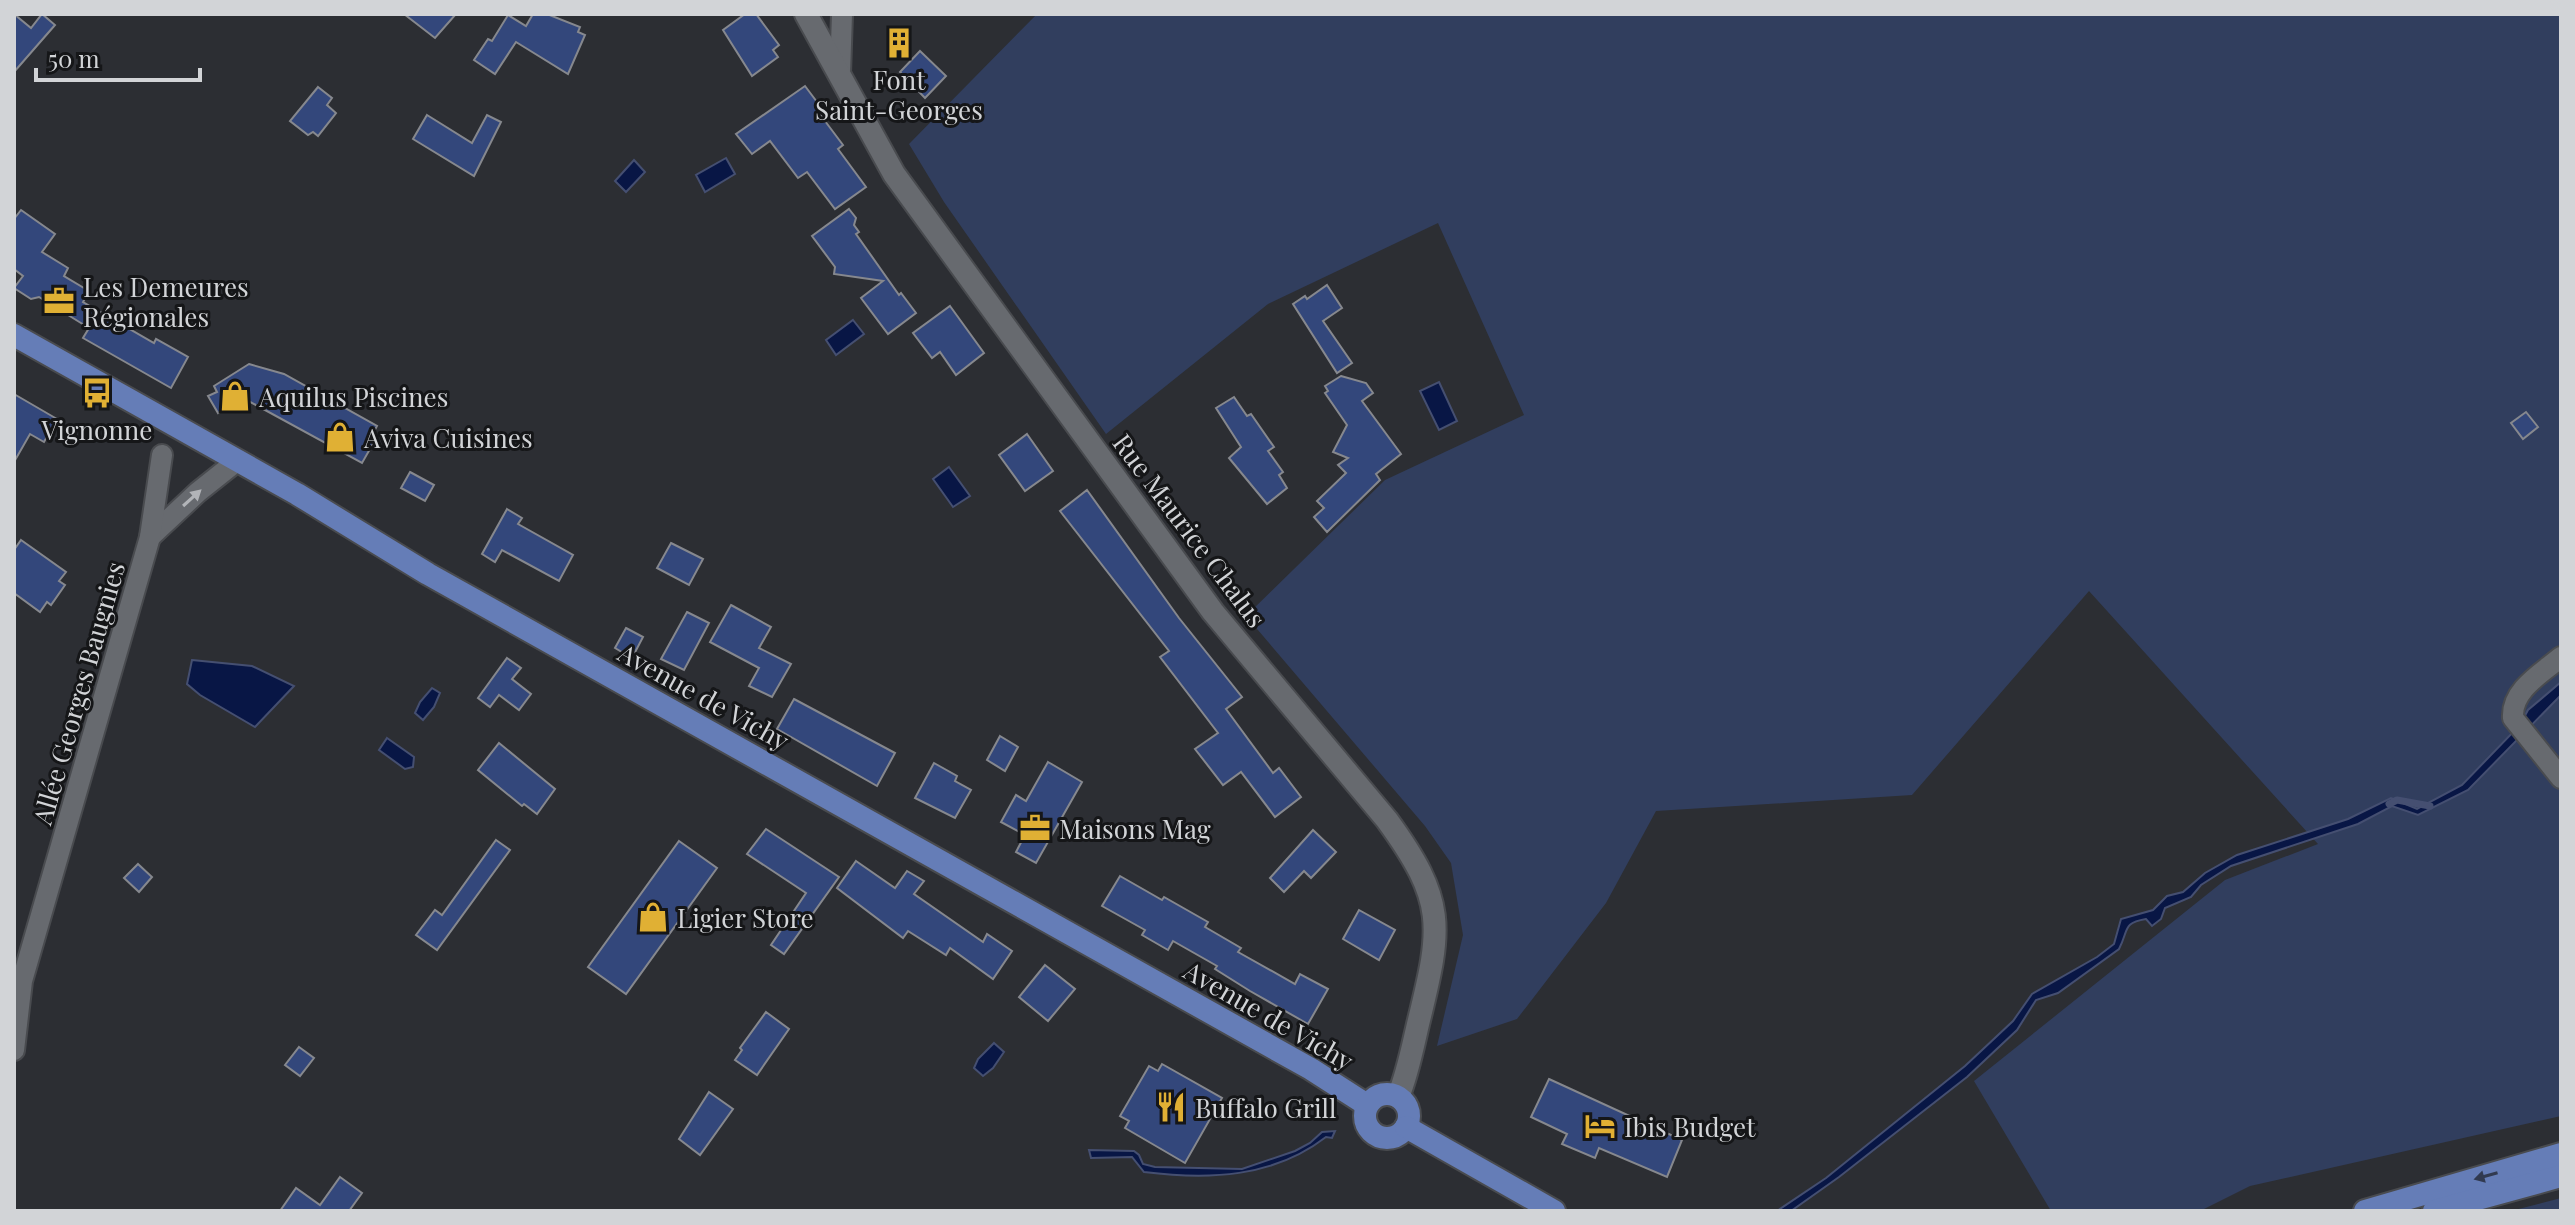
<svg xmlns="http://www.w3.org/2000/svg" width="2575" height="1225" font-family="'Playfair Display',serif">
  <rect width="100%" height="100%" fill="#2c2e33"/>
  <!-- green -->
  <g fill="#313e5e">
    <polygon points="1037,14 2561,14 2561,1116 2250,1186 2200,1211 2051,1211 1974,1081 2225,880 2318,844 2089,591 1912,795 1656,811 1606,903 1517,1019 1437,1046 1463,935 1451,863 1425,826 1246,616 1385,480 1524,415 1438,223 1268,304 1106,434 944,202 909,144"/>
    <polygon points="2561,1198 2561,1211 2511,1211"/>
  </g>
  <!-- water -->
  <g fill="#081645" stroke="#454f71" stroke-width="2">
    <polygon points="726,158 735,174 705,192 696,175"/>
    <polygon points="634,160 645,172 626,192 615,181"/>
    <polygon points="853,320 864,334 836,355 826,340"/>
    <polygon points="1439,382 1457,421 1439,430 1420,391"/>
    <polygon points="949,467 970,496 953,507 933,479"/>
    <polygon points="192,660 252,666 294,686 255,727 200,695 187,684"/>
    <path d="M 2561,682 L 2561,695 L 2468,790 L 2418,815 L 2392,806 L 2358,824 L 2231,866 L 2201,885 L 2191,897 L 2165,908 L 2161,919 L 2152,926 L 2146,919 C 2122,923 2129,930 2119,949 L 2058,993 L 2036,1000 L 2017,1030 L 1967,1077 L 1839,1177 L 1791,1211 L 1777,1211 L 1826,1178 L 1965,1066 L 2013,1021 L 2032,994 L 2097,957 L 2114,944 L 2121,919 L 2153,910 L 2167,896 L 2183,892 L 2205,873 L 2237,855 L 2348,819 L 2391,798 L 2417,809 L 2462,785 L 2520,725 L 2528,710 Z"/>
    <polygon points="432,688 440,693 434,707 423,720 415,713 420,702"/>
    <polygon points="387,738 414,757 413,767 405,769 379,750"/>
    <polygon points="994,1043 1004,1052 993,1068 983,1076 974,1068 978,1059"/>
    <path d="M 1335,1131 L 1332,1138 L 1326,1137 C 1273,1178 1208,1180 1144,1172 L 1132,1157 L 1091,1158 L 1089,1150 L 1134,1151 L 1139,1155 L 1143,1164 L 1155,1167 L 1242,1169 L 1295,1151 L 1310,1143 L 1322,1132 Z"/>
  </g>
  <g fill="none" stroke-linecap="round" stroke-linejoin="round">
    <!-- stream -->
    <polyline stroke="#454f71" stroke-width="7" points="2389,804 2397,800 2430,806"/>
  </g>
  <!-- building -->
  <g fill="#33477b" stroke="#86888e" stroke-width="2">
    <polygon points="14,14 31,28 42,14 55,25 14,72"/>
    <polygon points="404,14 456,14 435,38"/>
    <polygon points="533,14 547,14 580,27 578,32 585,35 568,74 516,42 495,74 474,60 488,39 492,41 508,15 526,26"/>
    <polygon points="745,14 756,14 779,45 773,50 778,57 752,76 723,30"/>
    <polygon points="920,51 946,76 925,98 900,72"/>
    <polygon points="805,86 820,106 816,109 843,145 838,149 866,187 835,209 807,172 798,178 770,141 752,154 736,134"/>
    <polygon points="318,87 332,98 327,105 336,113 318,136 313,132 308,135 290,121"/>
    <polygon points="427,115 472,143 487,115 501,122 474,176 413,139"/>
    <polygon points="849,209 856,218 854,225 859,232 856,234 899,295 901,293 916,313 888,334 861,298 883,281 834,274 835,267 812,236"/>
    <polygon points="21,210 55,234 42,252 68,268 64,276 89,291 83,302 154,343 156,339 188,357 171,388 83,338 89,328 39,297 31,299 14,288 23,276 14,269 14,219"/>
    <polygon points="1327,285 1342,308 1323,321 1352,363 1337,373 1293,304 1305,296 1307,299"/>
    <polygon points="950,306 984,353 956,375 940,352 932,358 913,333"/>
    <polygon points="249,364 284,374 377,426 370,439 374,442 362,463 243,398 218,413 208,396 217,392 214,386"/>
    <polygon points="1341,376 1366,383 1373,393 1362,401 1401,454 1376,474 1380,480 1327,532 1314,517 1324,508 1317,501 1346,473 1338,465 1348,458 1333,452 1347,425 1325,393 1328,391 1325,386"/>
    <polygon points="14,394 57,419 44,442 30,434 14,462"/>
    <polygon points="1234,397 1247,416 1251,414 1274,447 1268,451 1283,472 1279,475 1287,488 1267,504 1229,458 1241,447 1216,408"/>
    <polygon points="2526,412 2538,427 2523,439 2511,423"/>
    <polygon points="1027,434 1053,471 1025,491 999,455"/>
    <polygon points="410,472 434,485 425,501 401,488"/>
    <polygon points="1087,490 1179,618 1242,697 1226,709 1273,773 1279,768 1301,797 1275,817 1241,772 1223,785 1195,749 1218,733 1160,657 1169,651 1060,511"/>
    <polygon points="507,509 522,518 518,524 573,555 559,581 502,550 495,562 482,554"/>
    <polygon points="21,540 66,572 59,581 65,585 51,605 47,602 40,612 14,593 14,550"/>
    <polygon points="671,543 703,559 689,585 657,568"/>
    <polygon points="731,605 771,627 759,648 791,664 772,697 749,686 759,668 710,642"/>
    <polygon points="687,612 709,623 684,670 661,659"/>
    <polygon points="626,628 643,637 632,658 615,648"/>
    <polygon points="507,658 521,668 512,679 531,694 519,710 499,695 490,707 478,698"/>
    <polygon points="794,699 895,753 877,786 777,729"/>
    <polygon points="1000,736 1018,747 1005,771 987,760"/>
    <polygon points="499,743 555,789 537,814 524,804 522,806 478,770"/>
    <polygon points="1048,762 1082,782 1036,863 1016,852 1025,835 1001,822 1016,795 1026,801"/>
    <polygon points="934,763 957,776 955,781 971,790 955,818 915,798"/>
    <polygon points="766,829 839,877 784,954 771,945 806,893 747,854"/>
    <polygon points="1313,830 1336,852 1311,878 1304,871 1284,892 1270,878"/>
    <polygon points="496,840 510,850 437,950 416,935 435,910 442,915"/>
    <polygon points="679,841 717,868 626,994 588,967"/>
    <polygon points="856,861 895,888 907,871 924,881 914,894 983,942 987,934 1012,951 993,979 950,948 946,955 908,931 903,938 837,888"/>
    <polygon points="138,864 152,877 139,892 124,878"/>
    <polygon points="1120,876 1162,900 1164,897 1208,922 1205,927 1241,948 1238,952 1295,984 1300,974 1328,989 1308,1024 1250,991 1215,969 1217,966 1173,941 1168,950 1142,935 1145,930 1102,906"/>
    <polygon points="1359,910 1395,930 1379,960 1343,939"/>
    <polygon points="1045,965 1075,989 1048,1021 1019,997"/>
    <polygon points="766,1012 789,1029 757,1075 735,1060 742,1050 740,1048"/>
    <polygon points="299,1047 314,1058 300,1076 285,1065"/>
    <polygon points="1162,1064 1222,1098 1185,1163 1125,1128 1129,1121 1120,1116 1149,1066 1158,1071"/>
    <polygon points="1549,1079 1682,1140 1667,1177 1599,1148 1595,1158 1562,1144 1567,1134 1531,1117"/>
    <polygon points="709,1092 733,1109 700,1155 679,1139"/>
    <polygon points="340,1177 362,1193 349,1211 280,1211 296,1188 320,1205"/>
  </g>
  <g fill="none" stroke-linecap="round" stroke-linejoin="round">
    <!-- minor casing -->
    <g stroke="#494b4f" stroke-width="24">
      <g id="minor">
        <polyline points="840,74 842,14"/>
        <polyline points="150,537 198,492 237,461"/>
        <path d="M 2561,657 C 2542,673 2511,690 2513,718 L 2561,778"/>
        <polyline points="14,1050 22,981 150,537 162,455"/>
      </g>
    </g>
    <!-- tertiary casing -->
    <g stroke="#494b4f" stroke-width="26">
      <path id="tertiary" d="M 806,14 L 894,174 L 1213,612 L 1387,820 C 1446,901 1442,926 1419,1020 C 1413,1045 1408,1073 1398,1097"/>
    </g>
    <!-- primary casing -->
    <g stroke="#494b4f" stroke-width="26">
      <g id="primary">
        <polyline points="14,335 297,494 428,574 1311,1069 1367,1105"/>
        <circle cx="1387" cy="1116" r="22"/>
        <polyline points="1406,1127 1554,1211"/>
        <polyline points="2365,1211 2561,1154"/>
        <polyline points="2434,1211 2561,1176"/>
      </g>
    </g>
    <!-- minor -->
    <use href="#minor" stroke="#676a6f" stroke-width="20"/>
    <!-- tertiary -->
    <use href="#tertiary" stroke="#676a6f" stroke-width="22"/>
    <!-- primary -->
    <use href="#primary" stroke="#657db7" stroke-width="22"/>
  </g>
  <!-- one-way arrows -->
  <defs><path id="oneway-solid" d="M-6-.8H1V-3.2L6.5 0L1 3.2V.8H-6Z" transform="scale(2)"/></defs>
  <use fill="#b2b4b8" href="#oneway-solid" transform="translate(192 498) rotate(-42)"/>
  <use fill="#313a50" href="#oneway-solid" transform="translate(2486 1176) rotate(164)"/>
  <!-- icons -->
  <defs>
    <g id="building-bare" transform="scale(2.4)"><path d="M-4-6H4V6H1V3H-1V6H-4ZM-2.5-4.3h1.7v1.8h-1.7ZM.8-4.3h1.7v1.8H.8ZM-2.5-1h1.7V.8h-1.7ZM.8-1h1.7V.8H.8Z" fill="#e0b034" stroke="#151618" stroke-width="2.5" paint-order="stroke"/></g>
    <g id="office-bare" transform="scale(2.4)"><path d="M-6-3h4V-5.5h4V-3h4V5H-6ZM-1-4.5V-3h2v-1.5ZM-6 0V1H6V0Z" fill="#e0b034" stroke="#151618" stroke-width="2.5" paint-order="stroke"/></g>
    <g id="bus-bare" transform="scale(2.4)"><path d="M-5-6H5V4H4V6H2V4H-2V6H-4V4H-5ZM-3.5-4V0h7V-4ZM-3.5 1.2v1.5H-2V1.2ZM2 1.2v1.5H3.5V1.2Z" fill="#e0b034" stroke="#151618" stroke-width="2.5" paint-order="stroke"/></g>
    <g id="shop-bare" transform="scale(2.4)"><path d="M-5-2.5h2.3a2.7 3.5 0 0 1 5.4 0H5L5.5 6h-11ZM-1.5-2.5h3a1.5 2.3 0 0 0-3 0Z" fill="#e0b034" stroke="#151618" stroke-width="2.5" paint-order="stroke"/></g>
    <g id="restaurant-bare" transform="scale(2.4)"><path d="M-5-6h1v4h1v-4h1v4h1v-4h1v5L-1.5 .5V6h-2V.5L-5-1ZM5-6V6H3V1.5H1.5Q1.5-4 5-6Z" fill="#e0b034" stroke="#151618" stroke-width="2.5" paint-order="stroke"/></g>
    <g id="hotel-bare" transform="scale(2.4)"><path d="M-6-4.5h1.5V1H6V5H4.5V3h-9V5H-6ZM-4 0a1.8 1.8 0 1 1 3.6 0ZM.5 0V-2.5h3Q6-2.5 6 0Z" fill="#e0b034" stroke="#151618" stroke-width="2.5" paint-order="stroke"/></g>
  </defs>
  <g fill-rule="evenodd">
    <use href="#building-bare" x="899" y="43"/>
    <use href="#office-bare" x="59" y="301"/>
    <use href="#bus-bare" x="97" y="393"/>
    <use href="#shop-bare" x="235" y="396"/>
    <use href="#shop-bare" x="340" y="437"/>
    <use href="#office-bare" x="1035" y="828"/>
    <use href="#shop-bare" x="653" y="917"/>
    <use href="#restaurant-bare" x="1171" y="1107"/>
    <use href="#hotel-bare" x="1600" y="1126"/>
  </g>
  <g text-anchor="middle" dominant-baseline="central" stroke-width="6" stroke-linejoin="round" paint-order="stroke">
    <!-- poi labels -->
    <g font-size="26" fill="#d2d4d7" stroke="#151618" text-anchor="start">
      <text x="899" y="79" text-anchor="middle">Font<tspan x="899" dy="30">Saint-Georges</tspan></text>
      <text x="83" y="286">Les Demeures<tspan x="83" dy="30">Régionales</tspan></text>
      <text x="259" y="396">Aquilus Piscines</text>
      <text x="97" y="429" text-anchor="middle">Vignonne</text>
      <text x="364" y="437">Aviva Cuisines</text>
      <text x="1059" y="828">Maisons Mag</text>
      <text x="677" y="917">Ligier Store</text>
      <text x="1195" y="1107">Buffalo Grill</text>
      <text x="1624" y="1126">Ibis Budget</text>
    </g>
    <!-- street labels -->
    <g font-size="26" fill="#d2d4d7" stroke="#151618">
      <text transform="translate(1190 530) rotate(53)">Rue Maurice Chalus</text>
      <text transform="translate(78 693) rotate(-74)">Allée Georges Baugnies</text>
      <text transform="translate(704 696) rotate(29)">Avenue de Vichy</text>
      <text transform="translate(1269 1015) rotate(30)">Avenue de Vichy</text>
    </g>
  </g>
  <!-- border -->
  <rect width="2575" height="1225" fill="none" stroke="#d2d4d7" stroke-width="32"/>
  <!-- scale -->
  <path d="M36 68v12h164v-12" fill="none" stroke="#d2d4d7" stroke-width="4"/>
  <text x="48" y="68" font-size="24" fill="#d2d4d7" stroke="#151618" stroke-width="6" paint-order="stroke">50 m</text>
</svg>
